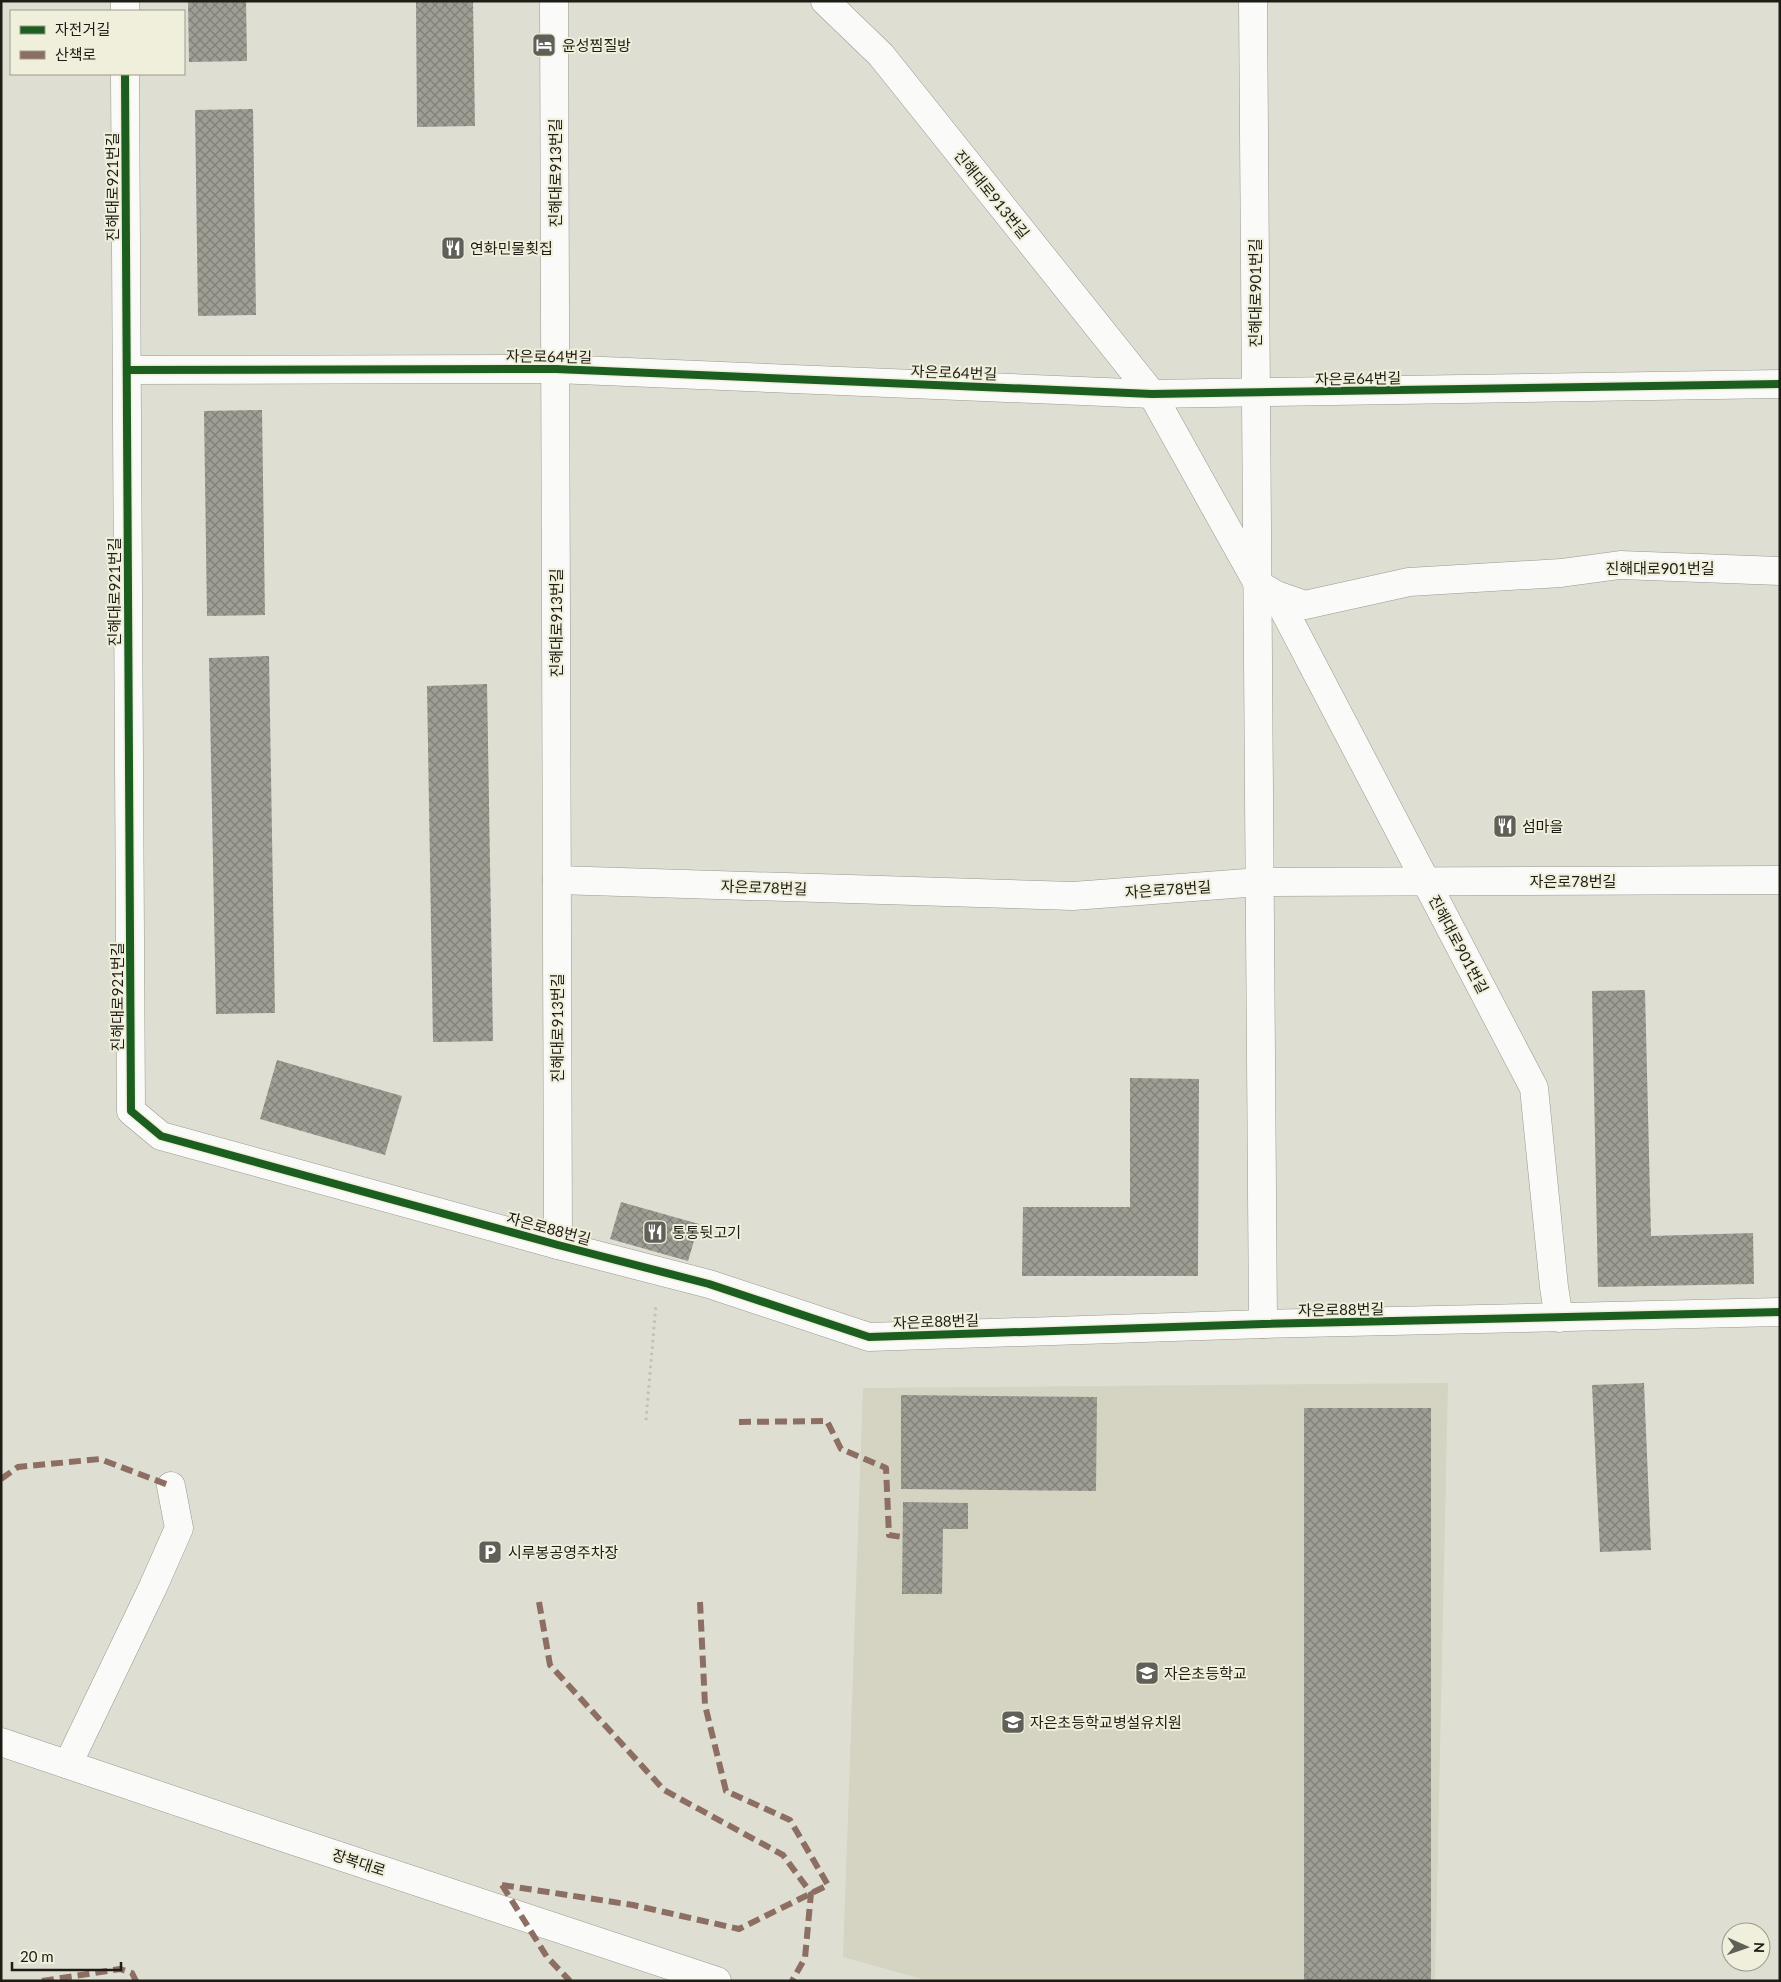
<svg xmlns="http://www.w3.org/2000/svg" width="1781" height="1982" font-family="Lato,'Noto Sans KR',sans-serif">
  <defs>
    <pattern id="building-cross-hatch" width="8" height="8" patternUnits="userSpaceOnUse" patternTransform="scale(1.25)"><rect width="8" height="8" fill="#9f9e95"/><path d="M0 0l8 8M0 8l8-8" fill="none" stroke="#818078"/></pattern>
  </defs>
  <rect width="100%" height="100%" fill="#deded3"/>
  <!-- built -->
  <polygon fill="#d5d4c2" points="1448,1383 1435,1981 929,1981 843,1957 863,1388"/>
  <!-- building -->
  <g fill="url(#building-cross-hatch)">
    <polygon points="188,1 246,1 247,61 189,62"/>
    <polygon points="416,1 473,1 475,126 417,127"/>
    <polygon points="253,109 256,315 198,316 195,110"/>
    <polygon points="262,410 265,615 207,616 204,411"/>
    <polygon points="269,656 275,1013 216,1014 209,658"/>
    <polygon points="487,684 493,1041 433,1042 427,686"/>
    <polygon points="1645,990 1651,1236 1753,1233 1754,1284 1598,1287 1592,991"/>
    <polygon points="277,1060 402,1096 385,1155 260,1119"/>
    <polygon points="1130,1078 1199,1079 1198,1276 1022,1276 1023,1207 1130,1207"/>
    <polygon points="621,1202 699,1224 688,1261 610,1239"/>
    <polygon points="1644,1383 1651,1550 1600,1552 1592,1385"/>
    <polygon points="901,1395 1097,1397 1096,1491 901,1489"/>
    <rect x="1304" y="1408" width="127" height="573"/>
    <polygon points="903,1502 968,1503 968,1529 943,1529 942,1594 902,1594"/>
  </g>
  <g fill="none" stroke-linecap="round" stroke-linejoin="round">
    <!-- minor casing -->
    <g stroke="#999991" stroke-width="29">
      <g id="minor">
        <polyline points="125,1 125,11"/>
        <polyline points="554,1 558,1245"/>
        <polyline points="825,1 881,55 1152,394 1258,584 1276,595 1305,605 1409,582 1561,573 1620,565 1780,571"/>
        <polyline points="1253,1 1263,1324"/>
        <polyline points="125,74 131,1111 161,1136 558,1245 709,1284 869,1337 1263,1324 1780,1312"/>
        <polyline points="127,370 556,369 1152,394 1780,384"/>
        <polyline points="1276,595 1534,1088 1554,1287 1559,1318"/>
        <polyline points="557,880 1073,896 1260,882 1780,880"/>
        <polyline points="1,1742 273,1834 717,1981"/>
        <polyline points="68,1764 153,1587 179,1528 171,1486"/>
      </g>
    </g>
    <!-- path -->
    <polyline stroke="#c2c0bd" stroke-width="3" stroke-dasharray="2.5 4" stroke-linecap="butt" points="646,1420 656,1304"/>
    <!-- minor -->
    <use href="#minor" stroke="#fafaf8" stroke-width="28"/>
    <!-- quiet -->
    <g stroke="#8d6e63" stroke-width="6" stroke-dasharray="12 6" stroke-linecap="butt">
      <polyline points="739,1422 827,1421 841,1449 886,1468 889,1535 902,1537"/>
      <polyline points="1,1479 18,1467 100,1459 171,1486"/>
      <polyline points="539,1602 550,1665 664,1790 783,1855 811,1893 805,1958 792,1981"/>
      <polyline points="502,1885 633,1905 739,1929 828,1885 790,1820 726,1791 705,1705 700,1602"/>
      <polyline points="502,1885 547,1957 570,1981"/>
      <polyline points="42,1981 120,1969 132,1973 136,1981"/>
    </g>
    <!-- cycleway casing -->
    <g stroke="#f0efdb" stroke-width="11">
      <g id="cycleway">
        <polyline points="125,74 131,1111 161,1136 558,1245 709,1284 869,1337 1263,1324 1780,1312"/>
        <polyline points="127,370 556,369 1152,394 1780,384"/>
      </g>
    </g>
    <!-- cycleway -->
    <use href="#cycleway" stroke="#1b5e20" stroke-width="8"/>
  </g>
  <!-- icons -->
  <defs>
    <g id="hotel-square" transform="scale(1.25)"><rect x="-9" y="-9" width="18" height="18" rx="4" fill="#616058" stroke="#f0efdb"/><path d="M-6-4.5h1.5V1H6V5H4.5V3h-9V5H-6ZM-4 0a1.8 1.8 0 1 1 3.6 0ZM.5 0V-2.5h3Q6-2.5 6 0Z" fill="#fff"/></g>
    <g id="restaurant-square" transform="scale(1.25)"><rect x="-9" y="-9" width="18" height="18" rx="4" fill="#616058" stroke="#f0efdb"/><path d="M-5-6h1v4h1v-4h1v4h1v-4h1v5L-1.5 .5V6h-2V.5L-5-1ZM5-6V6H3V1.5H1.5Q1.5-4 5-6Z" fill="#fff"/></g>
    <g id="parking-square" transform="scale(1.25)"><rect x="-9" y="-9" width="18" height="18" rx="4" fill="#616058" stroke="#f0efdb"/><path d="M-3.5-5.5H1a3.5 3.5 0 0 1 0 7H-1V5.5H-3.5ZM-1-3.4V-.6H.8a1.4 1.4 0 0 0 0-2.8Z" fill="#fff"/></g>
    <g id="school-square" transform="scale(1.25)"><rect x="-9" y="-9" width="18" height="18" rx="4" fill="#616058" stroke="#f0efdb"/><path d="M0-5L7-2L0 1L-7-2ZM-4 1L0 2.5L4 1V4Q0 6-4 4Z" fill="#fff"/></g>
  </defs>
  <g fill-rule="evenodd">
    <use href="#hotel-square" x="544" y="45"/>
    <use href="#restaurant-square" x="453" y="248"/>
    <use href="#restaurant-square" x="1505" y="826"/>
    <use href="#restaurant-square" x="655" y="1232"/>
    <use href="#parking-square" x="490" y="1552"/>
    <use href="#school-square" x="1147" y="1673"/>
    <use href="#school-square" x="1013" y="1722"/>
  </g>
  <g text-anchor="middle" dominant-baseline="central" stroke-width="4" stroke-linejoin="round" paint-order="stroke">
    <!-- poi labels -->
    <g font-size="15" fill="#1d1c15" stroke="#f0efdb" text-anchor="start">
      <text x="562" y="45">윤성찜질방</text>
      <text x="470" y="248">연화민물횟집</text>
      <text x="1522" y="826">섬마을</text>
      <text x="672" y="1232">통통뒷고기</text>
      <text x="508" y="1552">시루봉공영주차장</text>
      <text x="1164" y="1673">자은초등학교</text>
      <text x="1030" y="1722">자은초등학교병설유치원</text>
    </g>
    <!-- street labels -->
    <g font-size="15" fill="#1d1c15" stroke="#f0efdb">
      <text transform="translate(555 173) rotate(-90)">진해대로913번길</text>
      <text transform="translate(112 187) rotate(-90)">진해대로921번길</text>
      <text transform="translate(992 194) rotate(51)">진해대로913번길</text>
      <text transform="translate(1255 293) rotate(-90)">진해대로901번길</text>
      <text transform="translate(549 356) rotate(1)">자은로64번길</text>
      <text transform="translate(954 372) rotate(2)">자은로64번길</text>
      <text transform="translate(1358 378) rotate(-1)">자은로64번길</text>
      <text x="1660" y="568">진해대로901번길</text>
      <text transform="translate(114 592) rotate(-90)">진해대로921번길</text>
      <text transform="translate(556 623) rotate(-90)">진해대로913번길</text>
      <text x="1573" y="881">자은로78번길</text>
      <text transform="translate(764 887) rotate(2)">자은로78번길</text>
      <text transform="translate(1168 889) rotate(-4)">자은로78번길</text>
      <text transform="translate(1459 944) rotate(62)">진해대로901번길</text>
      <text transform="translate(117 997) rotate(-90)">진해대로921번길</text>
      <text transform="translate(557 1028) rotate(-90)">진해대로913번길</text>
      <text transform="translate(549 1228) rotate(15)">자은로88번길</text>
      <text transform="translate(1341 1309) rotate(-1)">자은로88번길</text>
      <text transform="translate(936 1321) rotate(-2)">자은로88번길</text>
      <text transform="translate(359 1862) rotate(18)">장복대로</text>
    </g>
  </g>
  <!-- border -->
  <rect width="1781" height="1982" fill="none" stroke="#1d1c15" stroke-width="5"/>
  <!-- legend -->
  <rect x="10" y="10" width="175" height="65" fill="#f0efdb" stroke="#9c9b8c"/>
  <rect x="20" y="26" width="25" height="8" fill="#1b5e20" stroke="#9c9b8c"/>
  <text x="55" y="35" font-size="15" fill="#1d1c15">자전거길</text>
  <rect x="20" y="51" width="25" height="8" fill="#8d6e63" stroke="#9c9b8c"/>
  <text x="55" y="60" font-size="15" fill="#1d1c15">산책로</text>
  <!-- north arrow -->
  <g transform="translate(1746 1947) rotate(92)"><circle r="24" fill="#f0efdb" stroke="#9c9b8c"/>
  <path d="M0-4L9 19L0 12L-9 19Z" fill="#616058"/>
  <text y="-8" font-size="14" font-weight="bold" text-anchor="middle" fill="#1d1c15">N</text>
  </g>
  <!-- scale -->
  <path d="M12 1962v8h109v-8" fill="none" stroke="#1d1c15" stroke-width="2.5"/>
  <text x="20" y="1962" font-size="15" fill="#1d1c15" stroke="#f0efdb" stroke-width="4" paint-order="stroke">20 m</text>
</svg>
